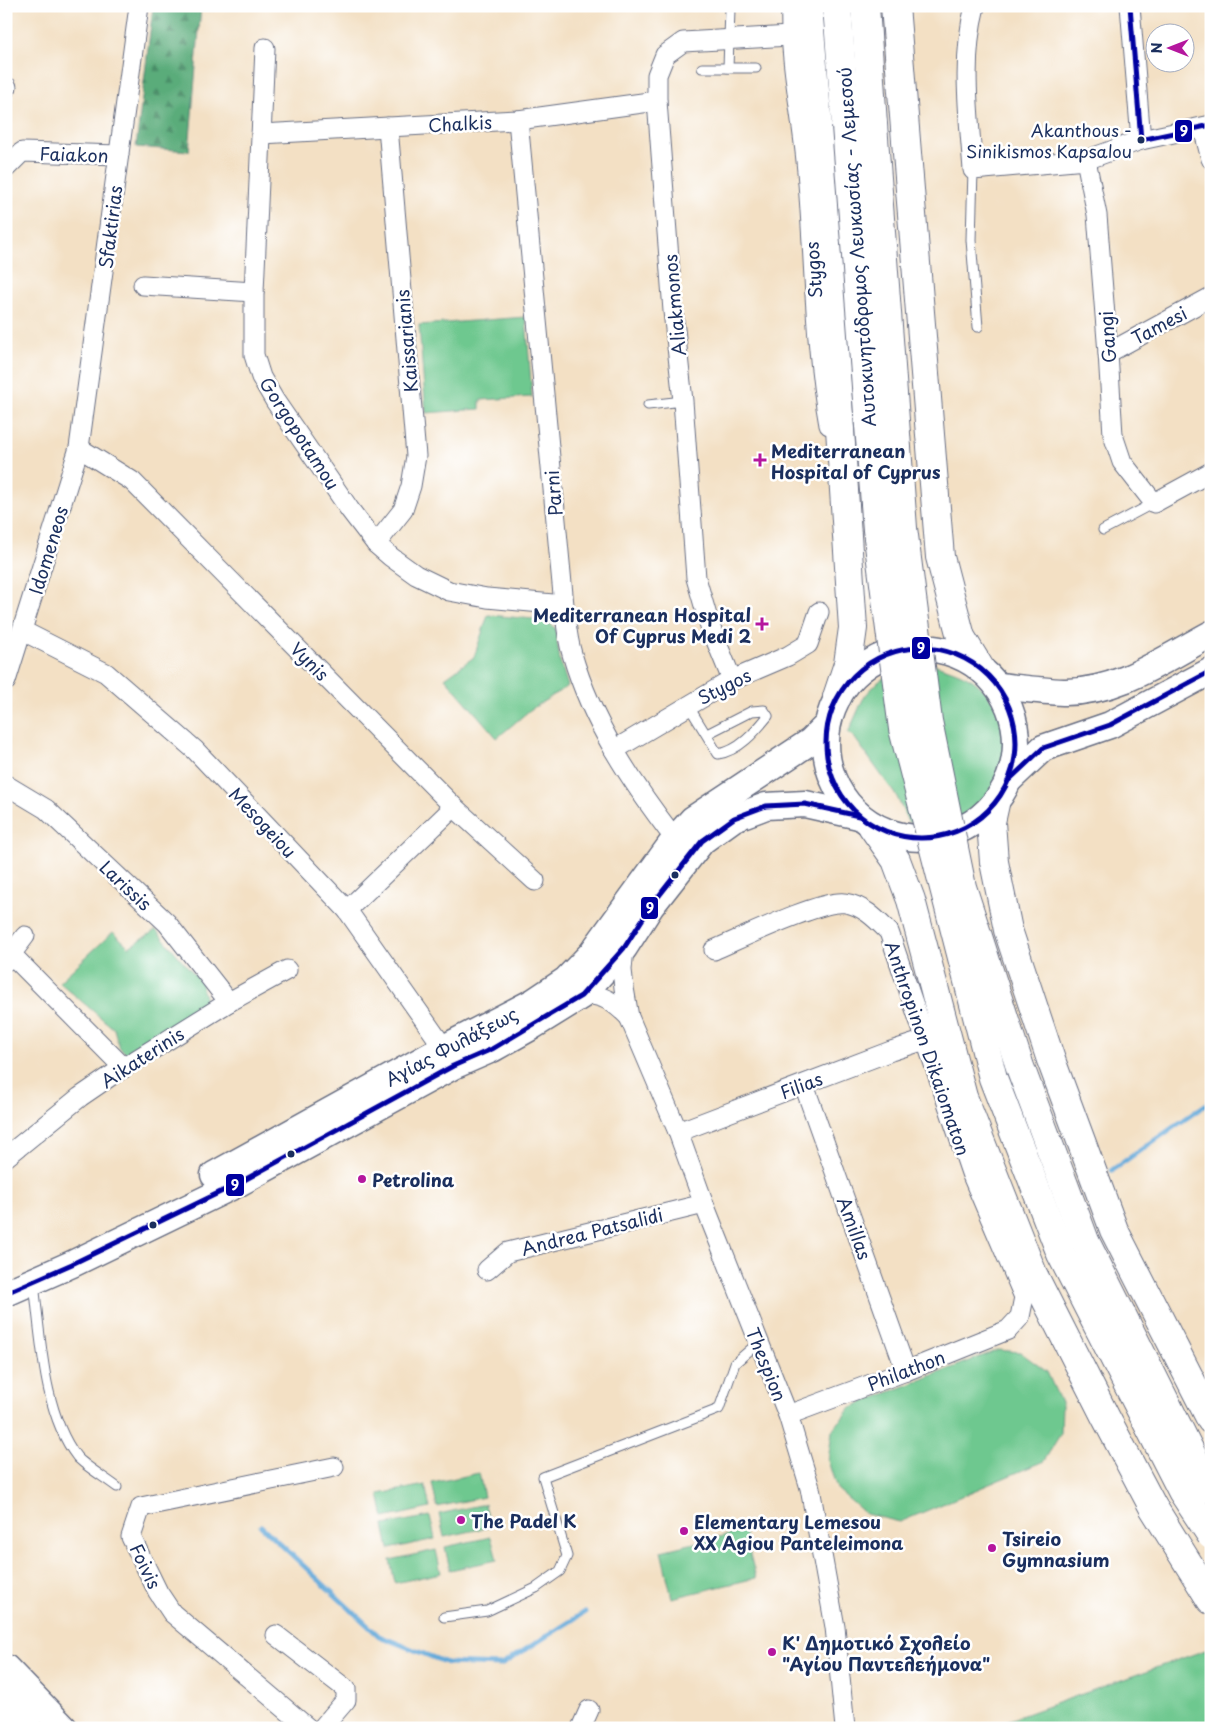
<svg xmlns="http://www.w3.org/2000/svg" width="1217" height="1734" font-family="'Playpen Sans',sans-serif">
  <defs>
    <pattern id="forest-firs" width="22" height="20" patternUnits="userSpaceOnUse" patternTransform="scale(1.25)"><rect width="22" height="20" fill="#5aac7a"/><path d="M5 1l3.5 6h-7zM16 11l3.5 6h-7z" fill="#4a8c67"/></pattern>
  </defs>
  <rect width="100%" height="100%" fill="#fff"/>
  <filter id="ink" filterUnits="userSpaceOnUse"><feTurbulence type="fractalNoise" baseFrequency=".02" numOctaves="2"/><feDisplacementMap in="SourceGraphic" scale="10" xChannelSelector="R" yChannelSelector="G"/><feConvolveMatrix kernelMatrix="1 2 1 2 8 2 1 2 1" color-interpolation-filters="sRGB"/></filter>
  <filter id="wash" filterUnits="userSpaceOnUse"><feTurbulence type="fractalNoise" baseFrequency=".0096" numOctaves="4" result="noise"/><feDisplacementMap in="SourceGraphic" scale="20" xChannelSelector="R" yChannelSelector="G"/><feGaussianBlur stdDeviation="1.12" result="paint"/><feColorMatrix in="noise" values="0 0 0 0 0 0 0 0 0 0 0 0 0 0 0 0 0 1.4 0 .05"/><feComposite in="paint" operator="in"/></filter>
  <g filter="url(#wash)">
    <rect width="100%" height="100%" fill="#f3e0c4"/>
    <!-- green -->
    <g fill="#6ec88f" stroke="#447c76">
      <polygon points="526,317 532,397 480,400 480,409 426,413 419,325"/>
      <polygon points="488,615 545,620 555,628 560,661 568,686 530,710 497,738 445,678 474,657"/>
      <path d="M 931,664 C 944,667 959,672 971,679 C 1012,706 1019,769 984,803 C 967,818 965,822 941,824 C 929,826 920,826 908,822 L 897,797 L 854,737 L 848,733 L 864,697 L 877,683 L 893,671 Z"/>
      <polygon points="156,930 200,981 205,997 203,1009 126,1053 119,1047 114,1029 59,982 113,932 129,947"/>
      <polygon points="998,1350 1020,1352 1047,1372 1062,1405 1061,1433 1044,1461 900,1522 866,1514 837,1489 828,1461 832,1431 851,1407"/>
      <polygon points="479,1473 484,1497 437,1507 432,1483"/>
      <polygon points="425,1485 430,1508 384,1518 379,1494"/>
      <polygon points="485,1504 490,1527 444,1537 439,1514"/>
      <polygon points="430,1516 435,1539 389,1549 384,1525"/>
      <polygon points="744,1531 756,1578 672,1598 661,1551"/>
      <polygon points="491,1537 497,1560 450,1570 445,1547"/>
      <polygon points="436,1550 441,1573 395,1583 390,1560"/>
      <polygon points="1211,1648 1211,1728 987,1728"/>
    </g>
    <!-- forest -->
    <polygon fill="url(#forest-firs)" stroke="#3a6e6c" points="186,6 201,6 189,151 136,147 153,7"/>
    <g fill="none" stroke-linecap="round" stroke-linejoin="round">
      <!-- stream -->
      <g stroke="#63a9d9" stroke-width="5">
        <polyline points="1112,1170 1211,1101"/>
        <polyline points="261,1526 379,1636 447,1663 501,1665 585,1612"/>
      </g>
    </g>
  </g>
  <g filter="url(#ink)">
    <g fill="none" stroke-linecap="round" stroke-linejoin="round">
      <!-- lane casing -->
      <g stroke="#676d82" stroke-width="11">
        <g id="lane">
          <polyline points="702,68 728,68 730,9 734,6"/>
          <polyline points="728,68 756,68"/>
          <polyline points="973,170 971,240 978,327"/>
          <polyline points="648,405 683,401"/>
          <polyline points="1103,530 1154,503"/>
          <path d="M 688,705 L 718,754 C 739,751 755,732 768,716 L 764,710 L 752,711 L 707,734"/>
          <path d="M 34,1284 C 41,1337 43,1413 77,1457 C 85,1466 107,1479 117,1487"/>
          <polyline points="444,1617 487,1611 536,1588 560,1571 567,1556 543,1477 719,1409 735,1363 759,1342"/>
        </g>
      </g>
      <!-- street casing -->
      <g stroke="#676d82" stroke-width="21">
        <g id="street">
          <path d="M 791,6 C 789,58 801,109 806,161 C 815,249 813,338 829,425"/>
          <path d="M 975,6 C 961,60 969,115 973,170 L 1086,160 L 1141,140 L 1211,125"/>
          <polyline points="1130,6 1141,140"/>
          <polyline points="265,48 254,292 254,355 261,377 275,401 350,510 376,544 391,557 416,575 449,591 487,598 564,605"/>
          <polyline points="6,87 7,87"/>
          <path d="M 518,120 L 564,605 C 566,621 567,638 572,654 C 592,723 632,783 675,839"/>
          <polyline points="1203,128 1211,159"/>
          <polyline points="261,134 518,120 657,101"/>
          <polyline points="1086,160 1097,215 1108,353 1113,435 1122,462 1154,503 1211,472"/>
          <polyline points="6,168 22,152 119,155"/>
          <polyline points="143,285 254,292"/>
          <polyline points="1108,353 1211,297"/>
          <polyline points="79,448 132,481 454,807 535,881"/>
          <polyline points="376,544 403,510 411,486 416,456 388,127"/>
          <polyline points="23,631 106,673 195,750 347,910 444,1048 449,1058"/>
          <polyline points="732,680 710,626 696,578 683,401 673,311 657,101 657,75 665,55 683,42 790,36"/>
          <polyline points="6,681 79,448 139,6"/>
          <polyline points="614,750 732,680 788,656 808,644 819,612"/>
          <polyline points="6,785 46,809 167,923 229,1002"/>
          <polyline points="347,910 454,807"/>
          <polyline points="624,948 622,970 624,988 629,1017 678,1132 704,1204 788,1415 810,1488 835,1627 845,1728"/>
          <path d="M 714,950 C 740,939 822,899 845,903 C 864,906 876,919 889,932 L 971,1173 L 1024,1297 L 1020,1317 L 1008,1330 L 906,1371 L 788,1415"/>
          <polyline points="11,954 124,1068"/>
          <polyline points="6,961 25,936"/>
          <path d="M 581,996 C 600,991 616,1004 629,1017"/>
          <polyline points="804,1085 906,1371"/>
          <polyline points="678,1132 891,1051 925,1040"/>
          <polyline points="6,1157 80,1097 118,1071 229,1002 287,970"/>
          <polyline points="487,1270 508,1252 704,1204"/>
          <polyline points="276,1635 346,1689 346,1700 322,1728"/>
          <polyline points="308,1728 172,1613 158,1592 131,1537 141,1507 334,1467"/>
          <polyline points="581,1728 589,1710"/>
        </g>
      </g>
      <!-- secondary casing -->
      <g stroke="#676d82" stroke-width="29">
        <g id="secondary">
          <circle cx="921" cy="743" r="95"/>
          <path d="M 998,686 C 1019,688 1041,691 1063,692 C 1118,693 1164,659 1211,634"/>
          <polyline points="1009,780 1043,748 1110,725 1211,671"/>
          <polyline points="214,1175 444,1048 533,1002 566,980 592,953 675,839 693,819 811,741 827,725"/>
          <polyline points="6,1293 72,1264 237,1184 453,1066 492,1049 531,1027 581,996 624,948 651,906 702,841 734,818 766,806 805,804 859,816"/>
          <polyline points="6,1668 64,1728"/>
          <polyline points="6,1703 29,1728"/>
        </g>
      </g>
      <!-- highway casing -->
      <g stroke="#676d82" stroke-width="30">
        <g id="highway">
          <polyline points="808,6 829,260 853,628 848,664 837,697"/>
          <polyline points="837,6 846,126"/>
          <polyline points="865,6 873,124"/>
          <polyline points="895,6 940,557 961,637 980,668"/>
          <polyline points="995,804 991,822 994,862 1008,930 1051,1060 1114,1230 1211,1420"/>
          <polyline points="872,826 896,860 911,900 963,1097 1033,1274 1105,1416 1153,1507 1211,1600"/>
        </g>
      </g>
      <!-- lane -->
      <use href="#lane" stroke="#fff" stroke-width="9"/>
      <!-- street -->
      <use href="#street" stroke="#fff" stroke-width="19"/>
      <!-- secondary -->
      <use href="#secondary" stroke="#fff" stroke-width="26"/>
      <!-- highway -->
      <use href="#highway" stroke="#fff" stroke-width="28"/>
      <!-- highway-bridge casing -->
      <g stroke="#676d82" stroke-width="30" stroke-linecap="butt">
        <g id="highway-bridge">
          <polyline points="873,124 903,528 928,721 962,887 1020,1067 1085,1241 1203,1477 1211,1489"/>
          <polyline points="846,126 877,530 903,729 993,1078 1061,1254 1182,1491 1211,1535"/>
        </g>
      </g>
      <!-- highway-bridge -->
      <use href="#highway-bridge" stroke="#fff" stroke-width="28"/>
      <!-- bus-1 casing -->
      <g stroke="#fff" stroke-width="9">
        <g id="bus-1">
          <polyline points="1130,6 1141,140 1211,125"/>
          <circle cx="921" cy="743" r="95"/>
          <polyline points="1009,780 1043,748 1110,725 1211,671"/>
          <polyline points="6,1293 72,1264 237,1184 453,1066 492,1049 581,996 624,948 651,906 702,841 734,818 766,806 805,804 859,816"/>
        </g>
      </g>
      <!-- bus-1 -->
      <use href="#bus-1" stroke="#0000a0" stroke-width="5"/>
    </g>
  </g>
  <!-- markers -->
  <g fill="#1b2f5e" stroke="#fff" stroke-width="2">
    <circle cx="1141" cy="140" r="4.5"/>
    <circle cx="675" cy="875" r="4.5"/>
    <circle cx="291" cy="1154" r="4.5"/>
    <circle cx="153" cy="1225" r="4.5"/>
  </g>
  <g fill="#b5179e" stroke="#fff" stroke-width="2">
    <path d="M757.5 452.5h5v5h5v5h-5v5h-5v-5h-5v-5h5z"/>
    <path d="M759.5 616.5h5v5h5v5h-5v5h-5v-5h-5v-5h5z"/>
    <circle cx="362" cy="1179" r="5"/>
    <circle cx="461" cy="1520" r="5"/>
    <circle cx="684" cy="1531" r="5"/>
    <circle cx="992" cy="1548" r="5"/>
    <circle cx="772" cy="1652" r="5"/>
  </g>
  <g text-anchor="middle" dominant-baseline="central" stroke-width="5" stroke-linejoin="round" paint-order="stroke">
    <!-- bus labels -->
    <g font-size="17" fill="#1b2f5e" stroke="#fff" text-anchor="end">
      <text x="1132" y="130">Akanthous -<tspan x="1132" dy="21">Sinikismos Kapsalou</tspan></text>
    </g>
    <!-- street labels -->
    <g font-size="18" fill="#1b2f5e" stroke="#fff">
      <text transform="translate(460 123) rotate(-3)">Chalkis</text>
      <text transform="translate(74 154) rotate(2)">Faiakon</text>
      <text transform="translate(110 227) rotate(-83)">Sfaktirias</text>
      <text transform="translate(856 247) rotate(-94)">Αυτοκινητόδρομος Λευκωσίας - Λεμεσού</text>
      <text transform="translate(813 270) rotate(-94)">Stygos</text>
      <text transform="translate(674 305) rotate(-95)">Aliakmonos</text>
      <text transform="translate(1159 325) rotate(-28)">Tamesi</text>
      <text transform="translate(1107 337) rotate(-94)">Gangi</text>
      <text transform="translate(406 341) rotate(-95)">Kaissarianis</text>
      <text transform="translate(300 433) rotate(57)">Gorgopotamou</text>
      <text transform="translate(553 493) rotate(-95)">Parni</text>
      <text transform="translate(48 550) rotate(-73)">Idomeneos</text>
      <text transform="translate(310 661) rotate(45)">Vynis</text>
      <text transform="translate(724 686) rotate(-27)">Stygos</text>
      <text transform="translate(263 822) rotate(47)">Mesogeiou</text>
      <text transform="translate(126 885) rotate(43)">Larissis</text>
      <text transform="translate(451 1046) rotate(-28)">Αγίας Φυλάξεως</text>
      <text transform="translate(928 1048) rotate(71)">Anthropinon Dikaiomaton</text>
      <text transform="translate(142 1057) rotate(-33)">Aikaterinis</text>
      <text transform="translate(801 1085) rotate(-21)">Filias</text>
      <text transform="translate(855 1228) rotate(70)">Amillas</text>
      <text transform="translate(592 1231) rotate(-14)">Andrea Patsalidi</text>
      <text transform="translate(767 1364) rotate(68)">Thespion</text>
      <text transform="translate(906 1370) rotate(-21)">Philathon</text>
      <text transform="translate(146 1566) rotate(64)">Foivis</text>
    </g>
    <!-- poi labels -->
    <g font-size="18" font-weight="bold" fill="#1b2f5e" stroke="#fff" text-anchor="start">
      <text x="771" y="450">Mediterranean<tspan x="771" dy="21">Hospital of Cyprus</tspan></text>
      <text x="751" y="614" text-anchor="end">Mediterranean Hospital<tspan x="751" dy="21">Of Cyprus Medi 2</tspan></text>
      <text x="372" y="1179">Petrolina</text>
      <text x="471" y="1520">The Padel K</text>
      <text x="694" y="1521">Elementary Lemesou<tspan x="694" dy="21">XX Agiou Panteleimona</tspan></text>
      <text x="1002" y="1538">Tsireio<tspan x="1002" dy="21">Gymnasium</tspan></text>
      <text x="782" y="1642">Κ' Δημοτικό Σχολείο<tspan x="782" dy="21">"Αγίου Παντελεήμονα"</tspan></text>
    </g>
  </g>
  <g stroke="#fff" stroke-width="2">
    <rect x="1174" y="119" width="19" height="24" rx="5" fill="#0000a0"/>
    <rect x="911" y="636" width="20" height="24" rx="5" fill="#0000a0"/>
    <rect x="640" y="896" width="19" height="24" rx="5" fill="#0000a0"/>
    <rect x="225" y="1173" width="20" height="24" rx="5" fill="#0000a0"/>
  </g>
  <g font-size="14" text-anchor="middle" font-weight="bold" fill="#fff">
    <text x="1184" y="136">9</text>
    <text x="921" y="653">9</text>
    <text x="650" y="913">9</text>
    <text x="235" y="1190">9</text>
  </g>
  <!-- margin -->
  <rect width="1217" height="1734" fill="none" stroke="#fff" stroke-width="25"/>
  <!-- north arrow -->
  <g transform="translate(1170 48) rotate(270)"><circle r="24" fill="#ffffff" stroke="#a4acbf"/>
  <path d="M0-4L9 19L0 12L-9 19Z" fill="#b5179e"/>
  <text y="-8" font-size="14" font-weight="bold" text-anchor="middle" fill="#1b2f5e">N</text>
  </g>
</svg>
